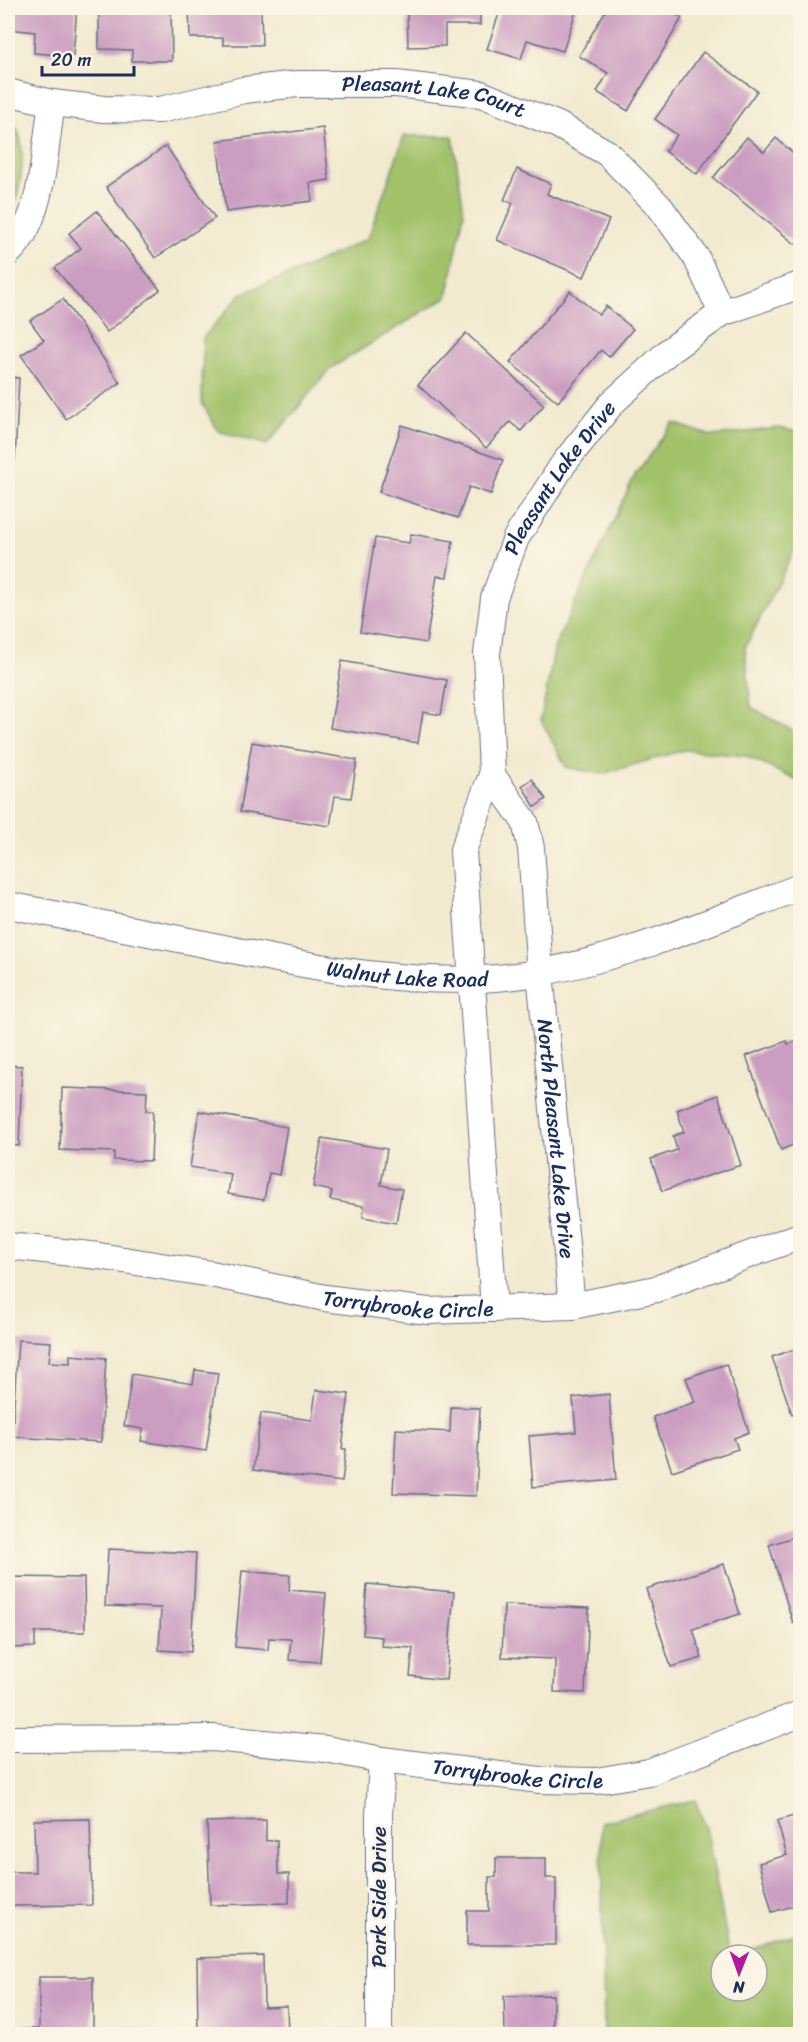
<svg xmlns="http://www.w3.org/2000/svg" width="808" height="2042" font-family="Sriracha,sans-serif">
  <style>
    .green { fill: #a2c26a; stroke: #5e7864; stroke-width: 1.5 }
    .building { fill: #cb9dc1 }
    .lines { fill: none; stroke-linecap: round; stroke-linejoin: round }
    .minor-casing { stroke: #667086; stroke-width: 28 }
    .minor { stroke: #fff; stroke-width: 26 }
    .labels { text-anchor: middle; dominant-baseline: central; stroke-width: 6; stroke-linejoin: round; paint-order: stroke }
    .street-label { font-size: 21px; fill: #1b2f5e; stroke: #fcf5e5 }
  </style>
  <rect width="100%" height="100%" fill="#fcf5e5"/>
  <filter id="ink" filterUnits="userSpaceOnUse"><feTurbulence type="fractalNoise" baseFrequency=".0167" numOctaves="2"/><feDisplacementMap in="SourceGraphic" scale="12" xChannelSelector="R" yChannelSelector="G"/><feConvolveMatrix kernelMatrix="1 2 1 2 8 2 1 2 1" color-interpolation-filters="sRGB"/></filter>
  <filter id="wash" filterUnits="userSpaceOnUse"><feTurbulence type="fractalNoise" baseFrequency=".008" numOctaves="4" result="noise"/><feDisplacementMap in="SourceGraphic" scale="24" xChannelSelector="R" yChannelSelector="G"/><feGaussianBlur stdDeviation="1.35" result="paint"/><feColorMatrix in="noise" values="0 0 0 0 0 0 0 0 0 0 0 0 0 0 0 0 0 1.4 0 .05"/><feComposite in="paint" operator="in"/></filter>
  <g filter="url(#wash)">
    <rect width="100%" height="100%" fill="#f2eacf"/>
    <g class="green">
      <path d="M8,117C34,139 19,195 8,224Z"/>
      <path d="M404,136H453L464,213L447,297L331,368L267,445L218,431L202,403L203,338L241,294L308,267L368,238Z"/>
      <path d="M673,423L712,436L779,428L800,432V539L745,648L751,707L800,735V782L746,756L684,750L602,774L566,767L541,720L555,646L635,475Z"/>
      <path d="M695,1800L706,1827L730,1955H721V1991H757V1955H740L800,1932V2034H604L601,1822Z"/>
    </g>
    <g id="blocks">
      <g class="building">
        <path d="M8,8H77L73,56L34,53L35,32L8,29Z"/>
        <path d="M99,8H171L172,61H132V50L99,49Z"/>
        <path d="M189,8H261L262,45H223V38H190Z"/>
        <path d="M407,8H480V25H445V46L408,47Z"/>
        <path d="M501,8H577L563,51L527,40L521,59L487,49Z"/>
        <path d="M607,8H663L682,18L628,111L597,92L608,73L579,56Z"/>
        <path d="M703,52L757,91L697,174L665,151L677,135L655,119Z"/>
        <path d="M323,128L329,180L310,183L312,201L226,212L217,141Z"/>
        <path d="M747,137L764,152L776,138L800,159V238L795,244L713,178Z"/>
        <path d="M166,146L215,218L155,258L106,187Z"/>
        <path d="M517,169L551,184L547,194L609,220L584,277L497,240L513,203L504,200Z"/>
        <path d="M97,211L160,290L107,332L55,268L81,248L69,233Z"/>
        <path d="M570,291L599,315L606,306L633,329L609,357L601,350L558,402L510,362Z"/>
        <path d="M63,299L120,383L66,419L21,355L44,340L30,321Z"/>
        <path d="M466,333L544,405L521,431L510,422L486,448L418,385Z"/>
        <path d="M8,377L19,378L15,461L8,460Z"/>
        <path d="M402,425L503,460L491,494L469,487L458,518L379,492Z"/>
        <path d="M411,534L453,541L447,577L437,576L426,643L360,632L375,538L409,543Z"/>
        <path d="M342,661L447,680L441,715L423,712L418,743L330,728Z"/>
        <path d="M252,742L357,760L351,798L335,796L330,826L240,812Z"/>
        <path d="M532,779L546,799L535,807L522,786Z"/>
        <path d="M800,1040V1099L797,1100L800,1108V1142L781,1150L746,1056L787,1041L788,1044Z"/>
        <path d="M8,1065L22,1066L19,1146L8,1145Z"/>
        <path d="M62,1088L147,1091L146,1111H153L151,1161L114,1160V1152L60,1150Z"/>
        <path d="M718,1095L741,1165L662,1191L651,1159L677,1150L673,1136L684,1132L677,1110Z"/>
        <path d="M199,1111L287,1127L279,1175L269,1173L264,1200L228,1194L231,1174L190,1167Z"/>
        <path d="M322,1138L387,1149L381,1185L402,1189L396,1223L363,1217L364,1206L330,1200L332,1191L313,1187Z"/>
        <path d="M18,1340L51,1342L49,1362L70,1363V1355L106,1358L101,1442L12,1437Z"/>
        <path d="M800,1347V1411L792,1414L772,1357Z"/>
        <path d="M726,1364L749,1432L734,1438L738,1449L672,1471L653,1417L695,1402L686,1378Z"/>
        <path d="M195,1370L218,1373L206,1451L141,1441L143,1429L124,1426L132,1374L193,1384Z"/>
        <path d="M316,1390L349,1394L342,1449H346L342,1482L253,1470L261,1413L312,1420Z"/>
        <path d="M609,1394L616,1480L533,1487L529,1436L576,1432L573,1398Z"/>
        <path d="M451,1407L480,1408L476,1496L393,1493L396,1429L450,1432Z"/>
        <path d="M800,1535V1621L793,1623L769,1545Z"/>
        <path d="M108,1549L196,1553L191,1652L159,1650L161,1608L105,1606Z"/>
        <path d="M724,1564L740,1614L693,1629L702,1658L671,1667L646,1589Z"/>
        <path d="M242,1571L290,1575L289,1590L326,1593L320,1662L289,1660L291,1639L269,1638L268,1650L235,1647Z"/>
        <path d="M8,1577L84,1578L85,1632H35V1647L8,1648Z"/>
        <path d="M367,1584L454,1592L446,1680L410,1676L413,1648L381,1646L382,1637L363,1635Z"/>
        <path d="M504,1605L589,1608L585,1693L554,1692L555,1659L502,1657Z"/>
        <path d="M800,1814V1904L772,1912L759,1863L787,1855L777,1821Z"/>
        <path d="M90,1819L92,1905L8,1906V1872H35L34,1820Z"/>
        <path d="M266,1820V1841L277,1840L278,1874H289V1903L210,1905L207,1822Z"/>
        <path d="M496,1858H546V1878H556V1945H467V1911H489V1877H496Z"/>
        <path d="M263,1956L264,2007L287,2006L288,2034H198L197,1958Z"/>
        <path d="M39,1977H93V2034H8V2029H39Z"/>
        <path d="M553,1995V2034H505L504,1996Z"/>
      </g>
    </g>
  </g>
  <g filter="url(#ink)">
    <use href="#blocks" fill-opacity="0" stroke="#667086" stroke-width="1.5"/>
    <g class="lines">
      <g class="minor-casing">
        <g id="minor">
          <path d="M8,92L52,103C44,149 44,221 8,253"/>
          <path id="s1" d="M52,103L104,109L160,110L244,90L298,84H396L481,94L558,125L607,153L660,207L696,257L722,313"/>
          <path id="s2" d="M492,775L525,822L531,848L540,973L572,1306"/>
          <path id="s3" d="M8,905C73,918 138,931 204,944C314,967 429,993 542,972C631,956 716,919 800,887"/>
          <path id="s4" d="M8,1246L99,1256L211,1274L325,1298L428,1311L572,1306L656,1289L800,1236"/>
          <path id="s5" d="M494,1309L463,850L492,775L487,654L494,598L516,538L564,463L612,403L669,351L722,313L800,285"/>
          <path id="s6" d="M8,1739L213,1738L326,1749L382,1760L540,1780L596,1781L649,1772L800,1714"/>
          <path d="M379,2034V1815L382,1760"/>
        </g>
      </g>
      <use href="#minor" class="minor"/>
    </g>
  </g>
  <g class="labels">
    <g class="street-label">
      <text stroke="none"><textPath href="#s1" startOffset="386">Pleasant Lake Court</textPath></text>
      <text stroke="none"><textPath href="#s5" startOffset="856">Pleasant Lake Drive</textPath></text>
      <text stroke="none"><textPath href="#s3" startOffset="406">Walnut Lake Road</textPath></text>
      <text stroke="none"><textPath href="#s2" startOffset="376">North Pleasant Lake Drive</textPath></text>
      <text stroke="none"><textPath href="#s4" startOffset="405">Torrybrooke Circle</textPath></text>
      <text stroke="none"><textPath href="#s6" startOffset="512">Torrybrooke Circle</textPath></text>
      <text transform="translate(379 1897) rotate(-90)">Park Side Drive</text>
    </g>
  </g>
  <rect width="808" height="2042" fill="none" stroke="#fcf5e5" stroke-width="30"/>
  <g transform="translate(739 1973) rotate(181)"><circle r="28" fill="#fcf5e5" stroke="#a2a6af" stroke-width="1.5"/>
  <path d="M0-4.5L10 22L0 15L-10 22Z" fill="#b5179e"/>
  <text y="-9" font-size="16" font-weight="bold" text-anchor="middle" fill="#1b2f5e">N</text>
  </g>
  <path d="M42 66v9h92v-9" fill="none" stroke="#1b2f5e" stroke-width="3"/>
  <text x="51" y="66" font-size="18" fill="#1b2f5e" stroke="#fcf5e5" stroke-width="4.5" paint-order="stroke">20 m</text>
</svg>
